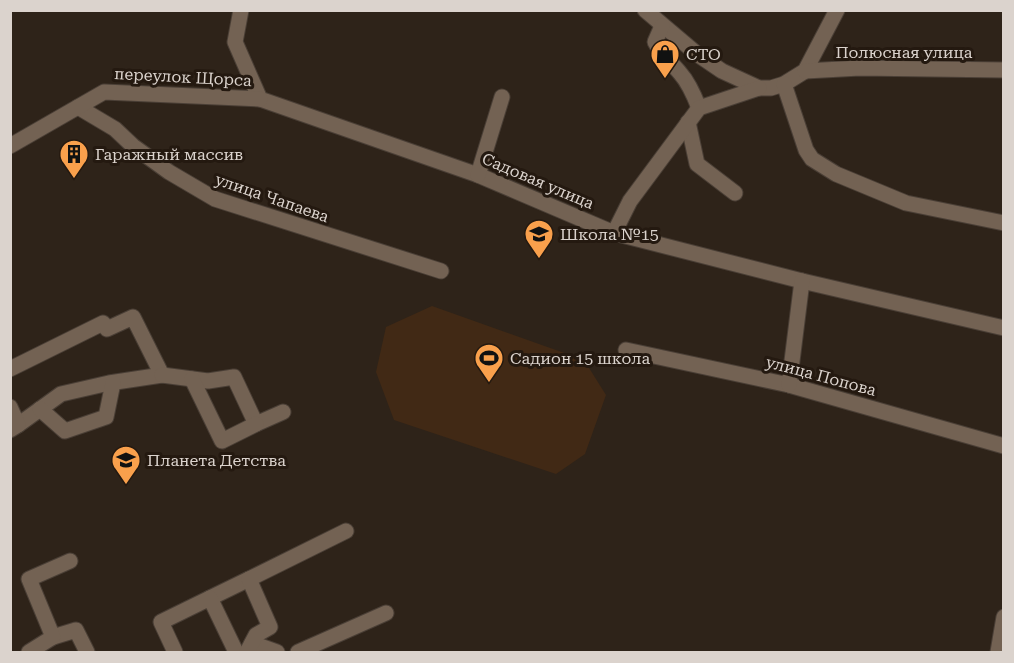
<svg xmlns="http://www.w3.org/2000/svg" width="1014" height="663" font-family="'Roboto Serif',serif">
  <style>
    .green { fill: #412915 }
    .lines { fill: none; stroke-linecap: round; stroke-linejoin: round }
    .minor-casing { stroke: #4a3f36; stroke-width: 17 }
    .minor { stroke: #736253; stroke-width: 15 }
    .labels { text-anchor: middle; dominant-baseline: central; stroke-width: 6; stroke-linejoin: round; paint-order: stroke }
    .street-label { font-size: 16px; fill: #dbd3cd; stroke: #241910 }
    .poi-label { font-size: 16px; fill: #dbd3cd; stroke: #241910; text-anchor: start }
  </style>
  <rect width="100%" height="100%" fill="#2e2319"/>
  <path class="green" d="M432,306L584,360L606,395L585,454L556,474L394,420L376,372L386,327Z"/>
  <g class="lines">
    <g class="minor-casing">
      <g id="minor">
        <path d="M241,10L235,42L260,99L478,175L614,233L802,281L1004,328"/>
        <path d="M645,10L697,54L722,71L759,88H771L784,84L805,71L837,10"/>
        <path d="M662,26L655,42C661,54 671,62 680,73C689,83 694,95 699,108"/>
        <path d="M805,71L860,68L1004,70"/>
        <path d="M784,84L806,150L812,159L836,174L906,203L1004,223"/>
        <path d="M78,107L115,129L133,146L169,172L215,199L441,271"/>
        <path d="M688,122L697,164L735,193"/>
        <path d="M10,146L104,92L260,99"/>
        <path d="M478,175L502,97"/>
        <path d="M614,233L630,201L699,108L759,88"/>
        <path d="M626,350L789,385L1004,446"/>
        <path d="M10,369L103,323L107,329L133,317L162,375L109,383L61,394L18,425"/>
        <path d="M162,375L208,381L234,377L256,424L283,412"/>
        <path d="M192,379L222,441L256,424"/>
        <path d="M789,385L802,281"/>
        <path d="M10,407L18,425L10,430"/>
        <path d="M40,409L65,431L106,417L113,383"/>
        <path d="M210,598L249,579"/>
        <path d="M53,637L76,630L87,652"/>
        <path d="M252,643L277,652"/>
        <path d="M29,652L53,637L29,579L70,561"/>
        <path d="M175,652L161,622L210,598L236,652"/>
        <path d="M247,652L256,635L270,627L249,579L346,531"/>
        <path d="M298,652L386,613"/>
        <path d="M998,652L1004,617"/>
      </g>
    </g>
    <use href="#minor" class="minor"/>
  </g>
  <defs>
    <g id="shop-pin" transform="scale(1.5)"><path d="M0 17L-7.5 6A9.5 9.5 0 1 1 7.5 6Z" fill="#f9a04c" stroke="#241910"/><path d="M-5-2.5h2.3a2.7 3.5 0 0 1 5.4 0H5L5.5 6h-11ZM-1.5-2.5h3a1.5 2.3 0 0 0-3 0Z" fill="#111"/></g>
    <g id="building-pin" transform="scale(1.5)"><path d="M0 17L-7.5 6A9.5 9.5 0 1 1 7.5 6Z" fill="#f9a04c" stroke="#241910"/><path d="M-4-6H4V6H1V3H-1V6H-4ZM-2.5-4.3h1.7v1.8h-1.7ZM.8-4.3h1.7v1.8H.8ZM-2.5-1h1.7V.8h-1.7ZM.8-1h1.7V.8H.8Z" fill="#111"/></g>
    <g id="school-pin" transform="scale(1.5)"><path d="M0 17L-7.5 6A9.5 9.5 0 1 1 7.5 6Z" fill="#f9a04c" stroke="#241910"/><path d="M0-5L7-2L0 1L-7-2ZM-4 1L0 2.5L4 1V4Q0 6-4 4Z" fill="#111"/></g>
    <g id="stadium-pin" transform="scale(1.5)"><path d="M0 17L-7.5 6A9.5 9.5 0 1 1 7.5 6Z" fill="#f9a04c" stroke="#241910"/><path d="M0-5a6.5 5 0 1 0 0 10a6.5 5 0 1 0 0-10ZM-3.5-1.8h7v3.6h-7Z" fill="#111"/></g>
  </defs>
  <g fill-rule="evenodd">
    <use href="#shop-pin" x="665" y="54"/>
    <use href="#building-pin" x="74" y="154"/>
    <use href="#school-pin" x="539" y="234"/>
    <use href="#stadium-pin" x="489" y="358"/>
    <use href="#school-pin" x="126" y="460"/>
  </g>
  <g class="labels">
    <g class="street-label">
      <text x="904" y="52">Полюсная улица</text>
      <text transform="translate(183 77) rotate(3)">переулок Щорса</text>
      <text transform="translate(538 181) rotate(23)">Садовая улица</text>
      <text transform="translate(272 198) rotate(19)">улица Чапаева</text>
      <text transform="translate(821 376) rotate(15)">улица Попова</text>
    </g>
    <g class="poi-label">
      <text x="686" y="54">СТО</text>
      <text x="95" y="154">Гаражный массив</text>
      <text x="560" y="234">Школа №15</text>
      <text x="510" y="358">Садион 15 школа</text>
      <text x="147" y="460">Планета Детства</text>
    </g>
  </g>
  <rect width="1014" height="663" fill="none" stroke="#dbd3cd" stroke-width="24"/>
</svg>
